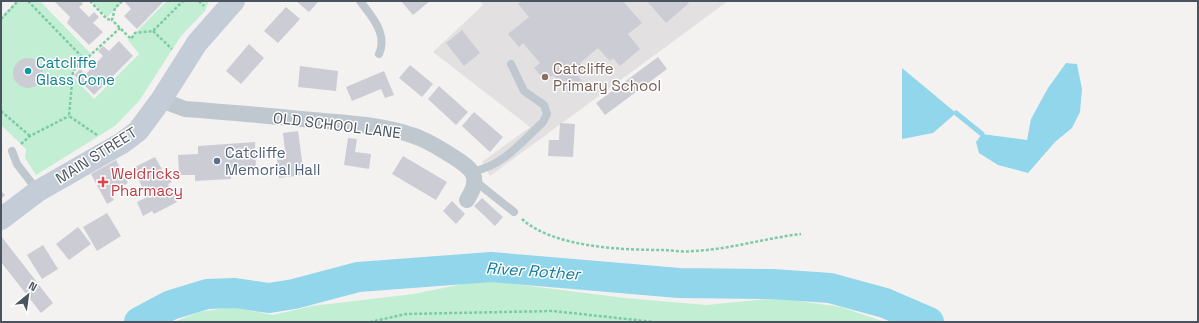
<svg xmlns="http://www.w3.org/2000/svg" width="1199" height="323" font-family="'Space Grotesk',sans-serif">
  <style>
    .education { fill: #e2e0e1 }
    .green { fill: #c2efd4 }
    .water { fill: #91d6ea }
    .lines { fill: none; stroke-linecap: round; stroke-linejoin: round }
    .stream { stroke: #91d6ea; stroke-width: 5 }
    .river { stroke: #91d6ea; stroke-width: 30 }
    .building { fill: #cccdd4 }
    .path { stroke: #7bcca5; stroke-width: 2.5; stroke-dasharray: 3 2; stroke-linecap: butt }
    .service { stroke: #c0c8cf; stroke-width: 8 }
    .minor { stroke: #c0c8cf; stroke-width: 16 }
    .secondary { stroke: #c3ccd7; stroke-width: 22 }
    .culture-dot { fill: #0f9aa8; stroke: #fff; stroke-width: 1.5 }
    .education-dot { fill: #8d6e63; stroke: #fff; stroke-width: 1.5 }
    .service-dot { fill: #5c6f8a; stroke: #fff; stroke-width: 1.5 }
    .health-dot { fill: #e0444e; stroke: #fff; stroke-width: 1.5 }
    .labels { text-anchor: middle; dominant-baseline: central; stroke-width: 3; stroke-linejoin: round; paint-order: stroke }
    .culture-label { font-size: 15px; fill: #0d838f; stroke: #fff; text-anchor: start }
    .education-label { font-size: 15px; fill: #785e54; stroke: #fff; text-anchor: start }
    .street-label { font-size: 15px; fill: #4a545e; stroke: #fff }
    .service-label { font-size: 15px; fill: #4e5e75; stroke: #fff; text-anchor: start }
    .health-label { font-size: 15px; fill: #be3a42; stroke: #fff; text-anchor: start }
    .water-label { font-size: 16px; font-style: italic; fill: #117c9b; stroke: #fff }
  </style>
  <rect width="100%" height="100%" fill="#f4f1f1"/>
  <path class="education" d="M480,1H728L490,176L482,162L530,127L433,52L483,5Z"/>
  <g class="green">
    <path d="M17,1H40L92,55L71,74L94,99L139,54L128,40L167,1H209L205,11L181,36L139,101L115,126L36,175L25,158L26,149L1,125V17Z"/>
    <path d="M91,1H124L107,17Z"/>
    <path d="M483,280L625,298L706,305L778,298L841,307L885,322H174L199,312L232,307L273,315L312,306L413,294Z"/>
  </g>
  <g class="water">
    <path d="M1066,63L1077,64L1082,89L1080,112L1072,128L1055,142L1028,173L998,165L979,153L976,142L982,134L1027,140L1031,119L1048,88Z"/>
    <path d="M902,68L956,113L933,133L902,139Z"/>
  </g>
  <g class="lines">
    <path class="stream" d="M956,113L982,134"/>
    <path class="river" d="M139,322L171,305L207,294L235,293L269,298L294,294L358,277L491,267L679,283L772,284L830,288L885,303L929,322"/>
  </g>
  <g class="building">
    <path d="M54,1H81L83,4L79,7L89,17L94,12L99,17L93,23L103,32L89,45L67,23L70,17Z"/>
    <path d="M124,1H164L137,29L124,16L131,9Z"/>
    <path d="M296,1H319L309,12Z"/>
    <path d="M401,1H430L413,15Z"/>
    <path d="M522,1H623L642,23L628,34L640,49L620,66L613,58L610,61L598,48L580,63L584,69L577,75L583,82L569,94L553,75L545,81L534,68L540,63L523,43L519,47L508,34L529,17L518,4Z"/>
    <path d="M647,1H687L689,3L666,23Z"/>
    <path d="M286,7L300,19L278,43L264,31Z"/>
    <path d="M462,30L480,53L464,66L446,43Z"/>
    <path d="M119,41L133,56L94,95L74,75L80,69L86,74L103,56L98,51L103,46L109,51Z"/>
    <path d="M249,44L264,58L241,84L226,71Z"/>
    <path d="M658,57L667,69L605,115L596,103Z"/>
    <circle cx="28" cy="73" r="15"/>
    <path d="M410,65L433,84L422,97L399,78Z"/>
    <path d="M300,66L338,71L336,91L298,87Z"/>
    <path d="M384,71L394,95L385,98L381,89L352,101L346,87Z"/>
    <path d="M439,86L468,112L456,125L428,99Z"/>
    <path d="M474,112L503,137L490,152L462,126Z"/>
    <path d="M560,123L575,124L573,157L548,156L549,140H559Z"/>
    <path d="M298,131L304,175L279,178L277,160L286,159L283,133Z"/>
    <path d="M348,138L357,139L355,152L371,154L369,169L344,165Z"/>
    <path d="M255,142L256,167L231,169V179L195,181V175H179L178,155L198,154V146Z"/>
    <path d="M403,156L447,182L436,200L392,174Z"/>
    <path d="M155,157L163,171L167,169L172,178L170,179L172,182L168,184L177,202L154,214L152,211L143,216L137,202L147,197L133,168Z"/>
    <path d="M116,160L128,183L110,193L114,200L107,204L91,174Z"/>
    <path d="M1,191L5,195L1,199Z"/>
    <path d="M482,198L503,217L495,226L474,206Z"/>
    <path d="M452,201L465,214L456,224L443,211Z"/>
    <path d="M107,213L121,236L97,251L83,227Z"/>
    <path d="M78,227L91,244L69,260L56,244Z"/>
    <path d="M1,236L53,303L41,313L1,262Z"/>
    <path d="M43,245L58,269L42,279L27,255Z"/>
  </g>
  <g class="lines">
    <g class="path">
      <path d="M28,1L85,60"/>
      <path d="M90,1L107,19L112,20"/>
      <path d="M122,1L115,8L112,20L131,39L135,33L153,31L183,1"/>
      <path d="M199,1L204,6"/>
      <path d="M1,19L18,1"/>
      <path d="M153,31L172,49"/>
      <path d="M1,111L30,136"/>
      <path d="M97,135L69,116L73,71L120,28"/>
      <path d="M21,144L30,136L69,116"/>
      <path d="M522,219C554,248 624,250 665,250C675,251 685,252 695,251C731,249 766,238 801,234"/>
      <path d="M370,322L406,314L553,311L654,322"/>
    </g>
    <g class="service">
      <path d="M360,1C372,16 388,35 379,54"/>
      <path d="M12,151L17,164L37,190"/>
      <path d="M473,171C500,168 523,141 543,122L547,114L544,105L524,91L511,64"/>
      <path d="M475,181L514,212"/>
    </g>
    <path class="minor" d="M161,100L185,109C228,112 270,116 312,120C345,123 380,124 411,135C426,139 439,148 452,156C473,169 482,177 467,200"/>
    <path class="secondary" d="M1,219L38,191L122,143L138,131L161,100L197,43L234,1"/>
  </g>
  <circle class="culture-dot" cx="28" cy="71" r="4"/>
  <circle class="education-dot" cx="545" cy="77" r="4"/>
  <circle class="service-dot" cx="217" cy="161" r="4"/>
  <path class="health-dot" d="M101 176h4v4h4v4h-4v4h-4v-4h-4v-4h4z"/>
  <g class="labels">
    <g class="culture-label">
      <text x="36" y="62">Catcliffe<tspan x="36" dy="17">Glass Cone</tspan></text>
    </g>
    <g class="education-label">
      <text x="553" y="68">Catcliffe<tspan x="553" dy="17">Primary School</tspan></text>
    </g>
    <g class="street-label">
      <text transform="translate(337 125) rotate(7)">OLD SCHOOL LANE</text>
      <text transform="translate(96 155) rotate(-32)">MAIN STREET</text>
    </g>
    <g class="service-label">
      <text x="225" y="152">Catcliffe<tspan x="225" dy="17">Memorial Hall</tspan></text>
    </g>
    <g class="health-label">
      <text x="111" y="173">Weldricks<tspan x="111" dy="17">Pharmacy</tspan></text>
    </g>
    <g class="water-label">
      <text transform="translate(533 271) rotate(4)">River Rother</text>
    </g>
  </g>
  <rect width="1199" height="323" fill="none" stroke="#4a545e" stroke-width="4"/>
  <g transform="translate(28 295) rotate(29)" stroke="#ffffff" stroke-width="3" paint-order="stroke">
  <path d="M0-3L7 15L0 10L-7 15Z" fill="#4a545e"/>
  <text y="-6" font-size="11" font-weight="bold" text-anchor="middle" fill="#4a545e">N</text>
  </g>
</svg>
